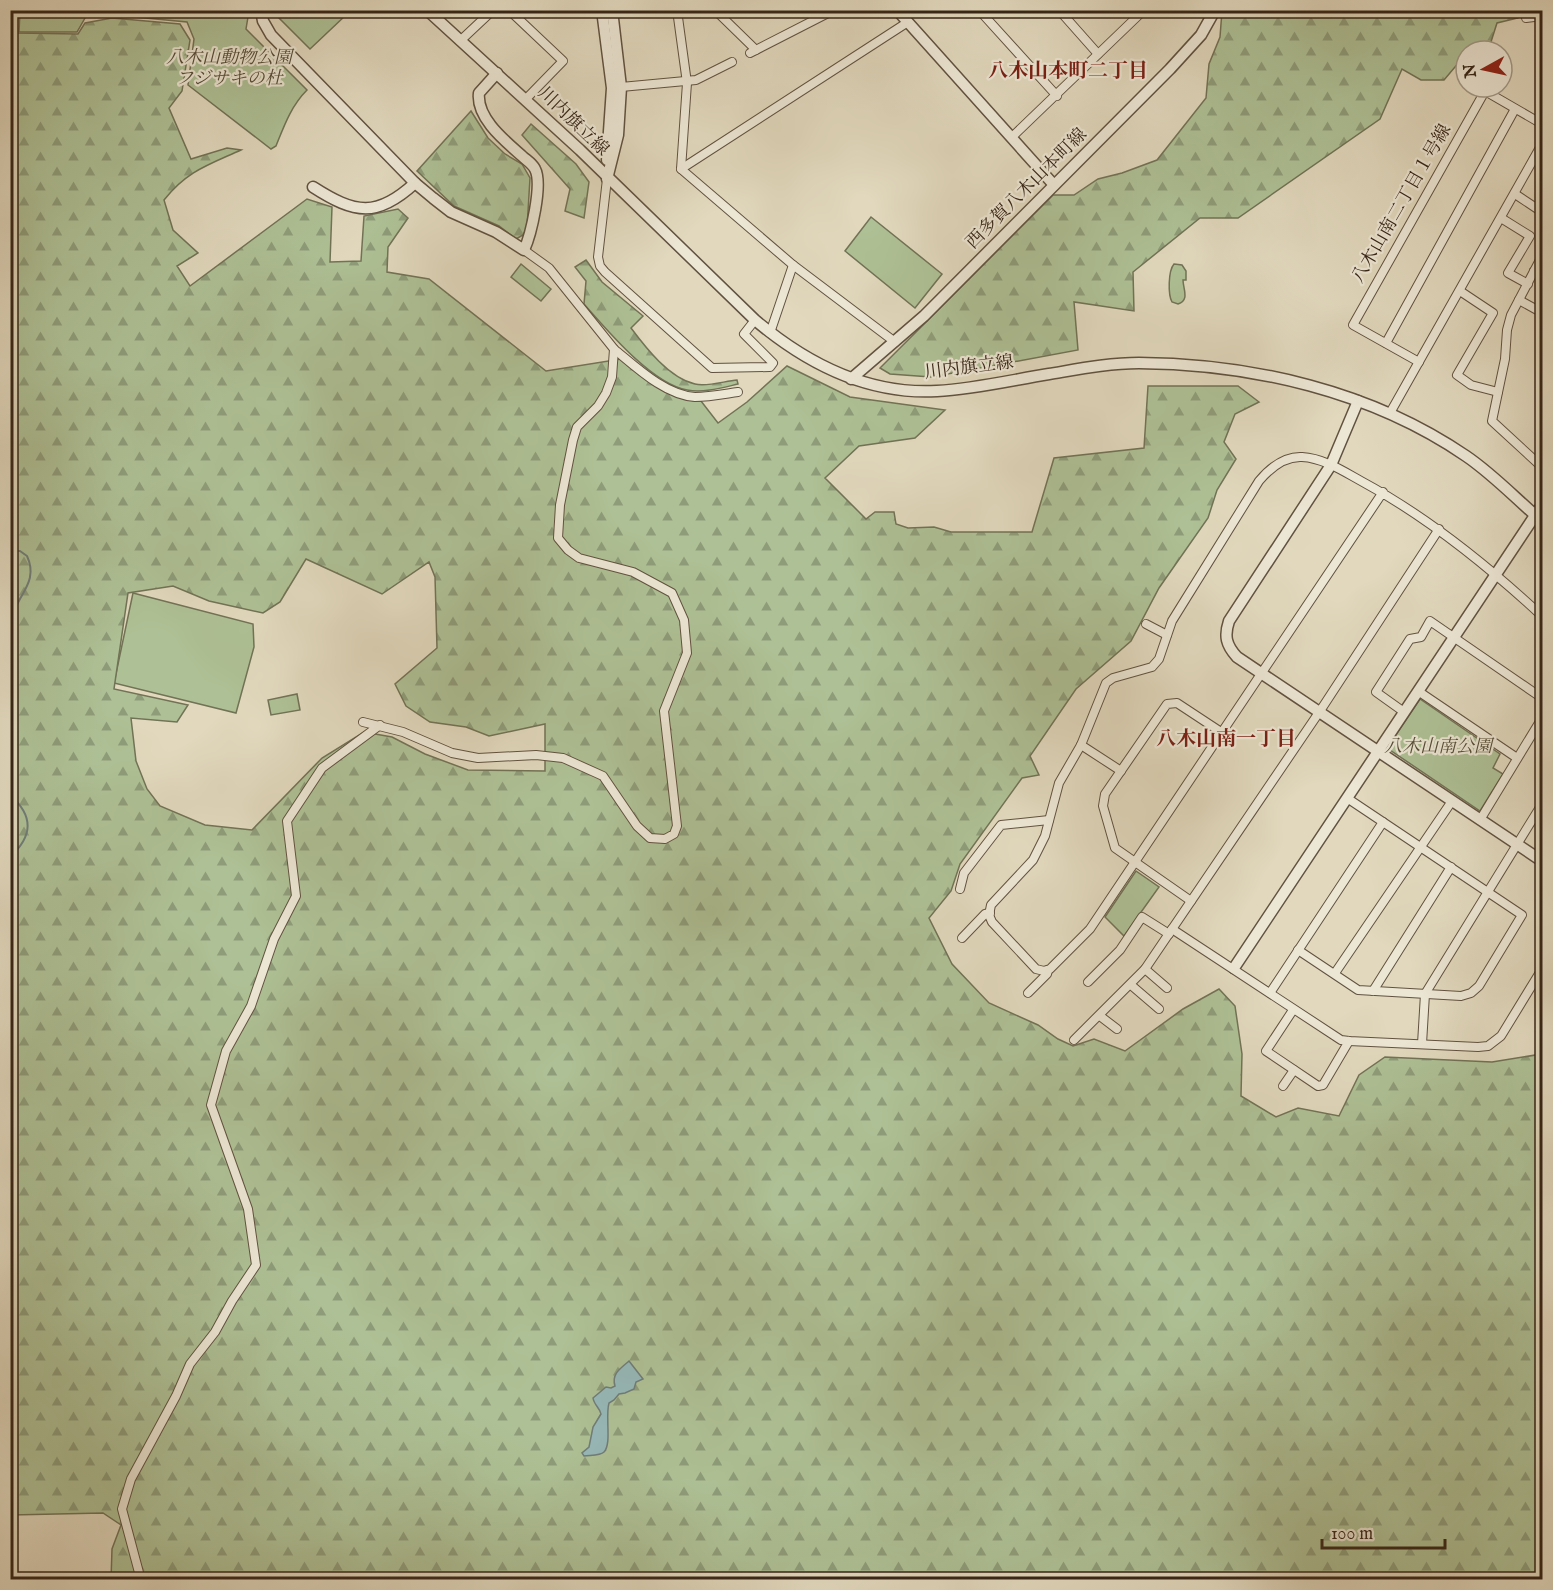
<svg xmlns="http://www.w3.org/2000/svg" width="1553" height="1590" font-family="'IM FELL English','Noto Serif JP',serif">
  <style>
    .green { fill: #aec095; stroke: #727256; stroke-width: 1.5 }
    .forest { fill: url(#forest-firs); stroke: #727256; stroke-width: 1.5; fill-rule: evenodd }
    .water { fill: #96b8b8; stroke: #707d78; stroke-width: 1.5 }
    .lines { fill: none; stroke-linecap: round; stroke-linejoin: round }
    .stream { stroke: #707d78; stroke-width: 2 }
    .minor-casing { stroke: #615240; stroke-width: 10 }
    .tertiary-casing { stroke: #615240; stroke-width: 13 }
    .minor { stroke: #ece6d4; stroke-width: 8 }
    .tertiary { stroke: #ece6d4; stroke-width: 10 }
    .labels { text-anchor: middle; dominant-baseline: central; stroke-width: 4.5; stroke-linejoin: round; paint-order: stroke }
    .park-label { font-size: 18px; font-style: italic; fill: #544c36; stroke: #ece6d4 }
    .street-label { font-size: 18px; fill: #362517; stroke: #ece6d4 }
    .neighbourhood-label { font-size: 20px; font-weight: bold; fill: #7a1f14; stroke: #ece6d4 }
  </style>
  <defs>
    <pattern id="forest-firs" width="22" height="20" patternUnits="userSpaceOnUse" patternTransform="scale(1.5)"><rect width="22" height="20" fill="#aec095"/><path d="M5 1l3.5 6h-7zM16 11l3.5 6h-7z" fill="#8e9c79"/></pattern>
  </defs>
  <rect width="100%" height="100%" fill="#e1d8bd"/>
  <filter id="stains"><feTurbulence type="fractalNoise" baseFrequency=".00333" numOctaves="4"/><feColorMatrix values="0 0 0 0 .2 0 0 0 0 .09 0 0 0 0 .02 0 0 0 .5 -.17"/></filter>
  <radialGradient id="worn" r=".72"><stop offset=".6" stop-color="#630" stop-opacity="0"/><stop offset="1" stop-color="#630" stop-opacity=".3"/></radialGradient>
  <g class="green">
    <path d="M20,11V10L89,11L77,32H19Z"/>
    <path d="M110,11H249L246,29L307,90C291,106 284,126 276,146L271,149L188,85L194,39L187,22L124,16Z"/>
    <path d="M285,11H344L347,14L310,49L278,17Z"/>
    <path d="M871,217L942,274L915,308L845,251Z"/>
    <path d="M521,264L551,289L541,301L511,277Z"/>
    <path d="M1174,264L1182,265L1186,271V280H1183C1183,289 1190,300 1178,304L1172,302C1168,295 1168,271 1174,264Z"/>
    <path d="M133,593L253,624L254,647L236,713L114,683Z"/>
    <path d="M297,694L300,710L271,715L268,700Z"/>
    <path d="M1420,699L1500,754L1493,768L1503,774L1480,811L1390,750L1389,745Z"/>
    <path d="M1136,871L1159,887L1124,936L1105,917Z"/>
  </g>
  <g class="forest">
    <path d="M10,11H18L17,33L78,34L85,23L112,18L180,24L190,40L182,91L169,108L191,159L227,148L241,150C208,165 187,171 164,200L173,230L198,253L177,266L190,286L307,199L332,207L330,262L361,261L364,216L398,209L408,218L388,247L387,272L429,279L546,371L621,359C646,377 669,401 701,401L718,423L747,402L787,366L850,397L945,410L915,438L859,446L825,478L866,519L875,512H894L896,524L908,528L934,527L951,532H1032L1054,458L1144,448L1148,386H1238L1259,402L1235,414L1224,442L1236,459L1217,490L1208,518L1159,588L1131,641L1076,689L1030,756L1039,775L1022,778L960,864L951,891L929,918L952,964L989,1003L1038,1025L1058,1039L1073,1046L1094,1039L1125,1051L1183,1009L1219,989L1235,1006L1242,1054L1241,1096L1276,1117L1298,1108L1339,1116L1359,1075L1385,1057L1492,1062L1542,1054V1579L111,1580L112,1549L121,1525L103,1513L11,1515ZM306,559L382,594L429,562L435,577L437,648L395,684L406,706L430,722L466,727L489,736L545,724V771L468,770L425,754L392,737L364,732L322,758L252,830L205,825L160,806L147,789L136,761L131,718L177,722L188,705L114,689L128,593L173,586L209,601L263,613L280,602Z"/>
    <path d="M1222,11H1519L1518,18L1497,23L1490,45L1479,51H1466V58L1460,61L1444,80H1421L1402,69L1380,119L1238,218H1200L1133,272L1134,311L1074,302L1078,350L931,377L890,374L880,368L1053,195H1074L1098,179L1122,173L1157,160L1206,98L1209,64L1220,37Z"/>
    <path d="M471,111L488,138L505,154L522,164L530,178L527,228L523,235L516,239L499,226L454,206L417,171Z"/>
    <path d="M531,124L576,164L589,182L584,218L565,211L570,189L522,135Z"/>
    <path d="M586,260L602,282L643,316L631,328C646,348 669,378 695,384C707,387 725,381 737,380L738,384C721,388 704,393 687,390C652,384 607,330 584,304L586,281L575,267Z"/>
  </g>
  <path class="water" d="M629,1361L643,1379L636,1382L634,1389L625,1393L619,1394L614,1400L609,1403C605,1416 612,1444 604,1452C600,1456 590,1455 584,1456L582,1453L589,1447L593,1427L601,1414C600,1408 594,1405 593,1398L606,1387L611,1388L615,1386C611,1374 621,1368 629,1361Z"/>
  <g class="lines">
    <g class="stream">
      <path d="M10,317L14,349L12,387L14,409L10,428"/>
      <path d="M10,551H20L27,556C40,584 14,596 13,620C11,633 20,644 10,657"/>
      <path d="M10,795C34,816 33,836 10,857"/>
    </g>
    <g class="minor-casing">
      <g id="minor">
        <path d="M509,10L563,61L525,100"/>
        <path d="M677,10L687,83L681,169L793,265L895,342"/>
        <path d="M715,10L756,50"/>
        <path d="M979,10L1057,96"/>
        <path d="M1059,10L1098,54"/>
        <path d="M1526,18L1542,16"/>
        <path d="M460,41L493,10"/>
        <path d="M750,53L834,10"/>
        <path d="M621,87L696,80L732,62"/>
        <path d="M1012,137L1144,10"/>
        <path d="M1534,159L1542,164"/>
        <path d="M681,169L908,22"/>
        <path d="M607,179L598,257L600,266L605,272L712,368L770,367L773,363L744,334L755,320"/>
        <path d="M1515,194L1539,210"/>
        <path d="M1501,218L1530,236L1508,273L1528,284"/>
        <path d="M1542,256L1511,315L1507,330L1505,359L1492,421L1542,467"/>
        <path d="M1534,271L1542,276"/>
        <path d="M1460,291L1493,313L1457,375L1471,385L1498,392"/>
        <path d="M1519,300L1539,311"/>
        <path d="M770,333L793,265"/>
        <path d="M1386,343L1515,109"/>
        <path d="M614,349C636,367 665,395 695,397C709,397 724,394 738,392"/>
        <path d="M1419,362L1353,325L1485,91L1542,124"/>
        <path d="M1542,399V400"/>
        <path d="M1390,413L1542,144"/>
        <path d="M1383,492L1090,929L1050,969L1044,971L1036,969L992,922L989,915L991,905L1033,860L1045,836L1059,783L1081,745L1106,683L1113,678L1152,667L1159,659L1172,621L1259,481C1270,468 1284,456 1302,457C1323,458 1343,471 1361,481C1428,517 1487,565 1542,616"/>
        <path d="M1146,624L1167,635"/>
        <path d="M1418,691L1517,758"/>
        <path d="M1404,712L1376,692L1410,639L1421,637L1430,621L1542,698"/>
        <path d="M363,722L403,732L452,753L478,758L536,755L563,758L603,776L637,826L650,838L665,839L674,834L677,826L664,711L687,653L684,620L672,593L633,572L579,558L568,550L558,538L560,505L573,440L577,427L598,406L606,393L612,377L614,349L549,268L524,250"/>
        <path d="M1081,745L1121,771"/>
        <path d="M1480,820L1542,718"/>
        <path d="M960,889L964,873L1001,825L1049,820"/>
        <path d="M1191,901L1115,848L1103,806L1105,794L1167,704L1177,703L1221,732"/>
        <path d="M1172,929L1341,1040L1349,1041L1478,1047L1488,1046L1501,1036L1542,969"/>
        <path d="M962,938L985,914L990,913"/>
        <path d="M1298,950L1358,990L1461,996L1471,993L1479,986L1522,915L1347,798"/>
        <path d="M1145,969L1167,988"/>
        <path d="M1335,973L1452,801"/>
        <path d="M1088,982L1120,950L1142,917L1169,934"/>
        <path d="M1131,985L1159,1009"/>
        <path d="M1373,991L1451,867"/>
        <path d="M1028,993L1047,974L1048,970"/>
        <path d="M1270,993L1383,822"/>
        <path d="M1293,1010L1266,1051L1318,1086L1323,1085L1349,1041"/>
        <path d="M1100,1016L1117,1029"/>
        <path d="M1074,1040L1145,969L1322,708L1439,529"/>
        <path d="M1422,1044L1425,994L1542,804"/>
        <path d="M1283,1086L1294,1070"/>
        <path d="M141,1580L122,1509L131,1479L176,1396L190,1364L215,1332L232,1301L256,1265L248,1209L211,1105L226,1051L251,1006L274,939L296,896L287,821L322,768L380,725"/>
      </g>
    </g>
    <g class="tertiary-casing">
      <g id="tertiary">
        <path d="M261,10L263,21L271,35L415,183L433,198L451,212L496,232L524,250C531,235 543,184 535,169C532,163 526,160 522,156C505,141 476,118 479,93L497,73"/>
        <path d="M427,10L580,150L755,320C807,364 867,395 937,391C974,389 1012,380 1049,374C1079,369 1109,363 1139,363C1253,364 1371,391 1466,456C1494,475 1517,500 1542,521"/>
        <path d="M602,10L612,88L607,160"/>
        <path d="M897,10L1054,185"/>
        <path d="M607,179L618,135L621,87L612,10"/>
        <path d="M313,187C355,214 377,218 415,183"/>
        <path d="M851,379L924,316L1170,69L1201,35L1215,10"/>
        <path d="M1358,401L1331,465L1229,621C1224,636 1226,645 1237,657L1542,861"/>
        <path d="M1234,968L1542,505"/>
      </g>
    </g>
    <use href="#minor" class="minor"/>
    <use href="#tertiary" class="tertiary"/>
  </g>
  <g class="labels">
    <g class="park-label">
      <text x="229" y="58">八木山動物公園<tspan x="229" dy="21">フジサキの杜</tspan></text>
      <text x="1438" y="747">八木山南公園</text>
    </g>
    <g class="street-label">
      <text transform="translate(573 122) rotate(44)">川内旗立線</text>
      <text transform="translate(1027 189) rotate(-45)">西多賀八木山本町線</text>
      <text transform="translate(1402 204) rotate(-60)">八木山南二丁目１号線</text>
      <text transform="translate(969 368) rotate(-7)">川内旗立線</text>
    </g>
    <g class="neighbourhood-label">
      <text x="1068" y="71">八木山本町二丁目</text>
      <text x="1226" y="739">八木山南一丁目</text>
    </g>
  </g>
  <rect width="1553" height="1590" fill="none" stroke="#e1d8bd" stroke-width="36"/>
  <rect x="12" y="12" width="1529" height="1566" fill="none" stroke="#362517" stroke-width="3"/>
  <rect x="18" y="18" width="1517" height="1554" fill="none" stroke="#362517" stroke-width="1.5"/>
  <g transform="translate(1484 69) rotate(262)"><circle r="28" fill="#ece6d4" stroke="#a39988" stroke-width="1.5"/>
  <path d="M0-4.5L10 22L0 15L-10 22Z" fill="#8f2418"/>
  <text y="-9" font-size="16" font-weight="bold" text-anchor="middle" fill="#362517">N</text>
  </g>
  <path d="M1322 1539v9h123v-9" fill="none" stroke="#362517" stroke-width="3"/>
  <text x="1331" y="1539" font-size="18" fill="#362517" stroke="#ece6d4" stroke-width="4.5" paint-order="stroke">100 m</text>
  <rect width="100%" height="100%" filter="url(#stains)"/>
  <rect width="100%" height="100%" fill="url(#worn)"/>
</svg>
